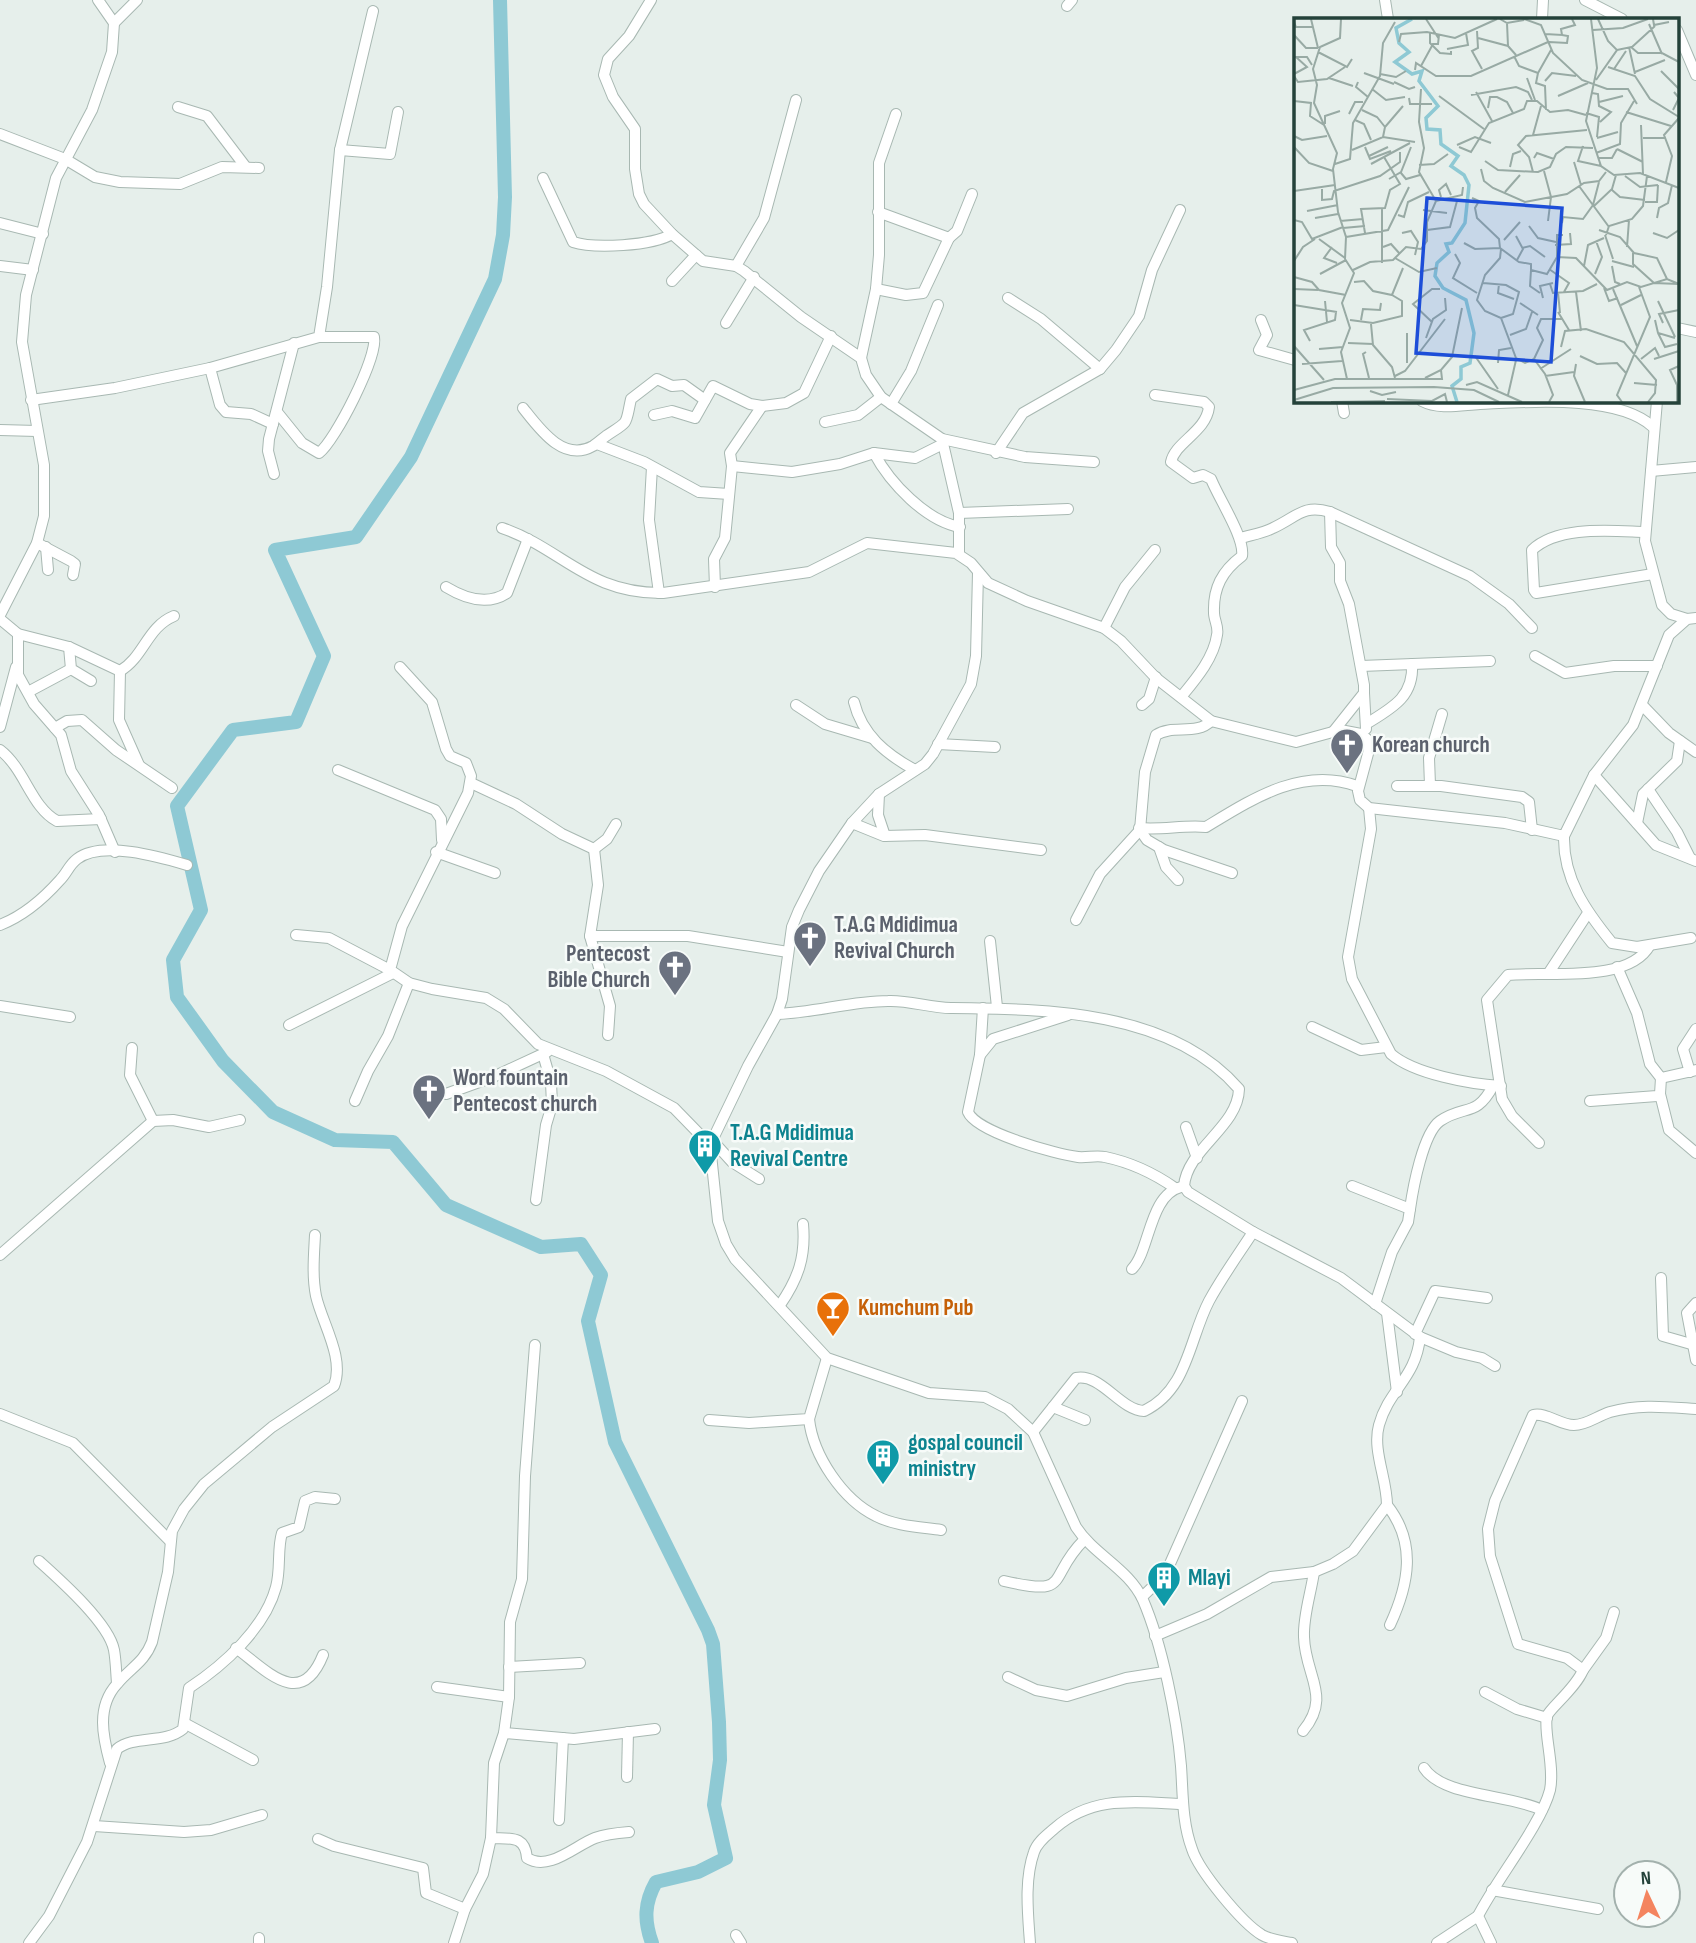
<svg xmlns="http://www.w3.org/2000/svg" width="1696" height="1943" font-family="'Sofia Sans Condensed',sans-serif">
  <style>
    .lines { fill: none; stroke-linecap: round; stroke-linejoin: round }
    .river { stroke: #8ec9d4; stroke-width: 14 }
    .minor-casing { stroke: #a8b8b2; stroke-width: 12 }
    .minor { stroke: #fff; stroke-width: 10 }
    .labels { text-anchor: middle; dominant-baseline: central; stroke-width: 5; stroke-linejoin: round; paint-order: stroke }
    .worship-label { font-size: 23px; font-weight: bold; fill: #5b616d; stroke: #f7fbf9; text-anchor: start }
    .culture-label { font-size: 23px; font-weight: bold; fill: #0d838f; stroke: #f7fbf9; text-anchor: start }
    .food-label { font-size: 23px; font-weight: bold; fill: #c56008; stroke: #f7fbf9; text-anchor: start }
    .inset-river { fill: none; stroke: #8ec9d4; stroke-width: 3.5 }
    .inset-road { fill: none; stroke: #98aaa4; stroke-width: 2 }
    .view { fill: #1d4ed8; fill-opacity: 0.15; stroke: #1d4ed8; stroke-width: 3.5 }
    .inset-edge { fill: none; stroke: #24423a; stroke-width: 3.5 }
  </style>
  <rect width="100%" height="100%" fill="#e6efeb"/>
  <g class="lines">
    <path class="river" d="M500,0L505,197L503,235L495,279L411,457L356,537L275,550L324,656L296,722L233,730L177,806L201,910L173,960L177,997L223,1061L273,1112L335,1140L393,1142L446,1205L541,1247L581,1244L601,1275L588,1321L615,1442L708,1630L713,1644L719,1722L720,1760L714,1805L726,1858L698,1872L656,1882C644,1903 644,1921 652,1943"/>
    <g class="minor-casing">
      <g id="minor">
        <path d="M651,0L629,36L608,59L604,75L613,97L635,129V169L639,194L644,204L672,234L703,261L736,266L744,271L801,317L861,358L866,375L881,397L942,439L959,513V554"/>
        <path d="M1385,0L1388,19"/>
        <path d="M1585,0L1622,19"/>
        <path d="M1067,6L1072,0"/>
        <path d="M1542,19L1543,0"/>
        <path d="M114,23L137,0"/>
        <path d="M1677,30L1696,75"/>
        <path d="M178,107L207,116L245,166"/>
        <path d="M0,134L65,159L95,177L120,182L180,184L222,167L259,168"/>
        <path d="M340,150L390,154L398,112"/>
        <path d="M543,178L573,242C594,249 652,246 672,234"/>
        <path d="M878,212L949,238L957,231L972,194"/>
        <path d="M0,223L43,234"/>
        <path d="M0,266L33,270"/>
        <path d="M736,266L764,218L796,100"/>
        <path d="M672,281L696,255"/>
        <path d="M876,289L906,295L923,293L949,238"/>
        <path d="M1008,298L1041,319L1100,369"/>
        <path d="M1261,320L1267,335L1259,350L1295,360"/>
        <path d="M726,323L754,277"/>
        <path d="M1677,328L1696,332"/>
        <path d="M861,358L876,289L879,255V163L896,114"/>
        <path d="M210,368L220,405L226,412L251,414L273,424"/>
        <path d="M1155,395L1204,402L1209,407C1206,432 1175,442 1171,462L1193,478L1203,475L1211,479C1219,499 1245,538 1242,556C1222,571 1213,588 1214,613C1214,620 1219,627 1217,635C1214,658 1195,680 1181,697"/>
        <path d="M31,400L115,388L210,368L319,337L327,287L340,150L373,11"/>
        <path d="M1342,401L1344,413"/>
        <path d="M1422,401C1439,410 1461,405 1480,404C1526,402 1618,394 1653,427"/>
        <path d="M1657,401L1645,541L1662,605L1671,614L1687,619"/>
        <path d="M891,404L911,371L938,305"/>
        <path d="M523,408C539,428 563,463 593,446C598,443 602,439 606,436C630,420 625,426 631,399L657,379L672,386L684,385L705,400"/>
        <path d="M277,412L302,443L319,453C335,441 378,357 374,337H319"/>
        <path d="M654,415L672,411L695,418L713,386L750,404L762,406L786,403L804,393L831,336"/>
        <path d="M825,422L858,415L881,397"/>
        <path d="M0,430L37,431"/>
        <path d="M942,439L1025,457L1094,462"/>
        <path d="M597,444L644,462L699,492L729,494"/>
        <path d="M874,453C890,483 926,521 960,527"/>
        <path d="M996,453L1023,413L1100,369L1116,350L1139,316L1152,270L1180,210"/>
        <path d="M732,466L792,472L840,464L874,453L915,458L943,444"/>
        <path d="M652,467L649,520L659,593"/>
        <path d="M1651,471L1696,467"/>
        <path d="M274,474L268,451L269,439L294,343"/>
        <path d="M1330,512L1331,547L1340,563V581L1349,604L1364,685V693L1333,732"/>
        <path d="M959,513L1068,509"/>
        <path d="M502,528C563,549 588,594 663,593L809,572L867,543L956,553L971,563L988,583L1027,601L1104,628L1121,641L1156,678L1211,721L1296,742L1340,730L1361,734L1367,739L1369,750L1358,791L1360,800L1369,808L1505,823L1564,836L1594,775L1633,725L1669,635L1687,619L1696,618"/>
        <path d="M1645,532C1612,531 1558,525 1532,550L1534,590L1536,593L1653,574"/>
        <path d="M1241,538C1251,535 1264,533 1273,528C1297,517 1303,504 1330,512L1470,576L1509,604L1532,628"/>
        <path d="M37,543L71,561L75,564L73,575"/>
        <path d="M46,547L48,570"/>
        <path d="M978,573L976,656L971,684L933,754L925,764L879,794L852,823L819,871L799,910L792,927L782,999L777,1014L748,1066L710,1145L718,1221L726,1244L735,1259L827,1358L929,1393L985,1397L1008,1409L1033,1432L1076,1527C1094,1555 1129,1569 1143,1600C1162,1644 1177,1718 1181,1766C1183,1794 1182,1822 1192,1849C1199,1871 1242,1923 1262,1935C1271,1940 1282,1941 1292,1943"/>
        <path d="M446,587C464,598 487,606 507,593L528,539"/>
        <path d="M715,587L714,559L725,538L732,466L730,453L762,406"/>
        <path d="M0,615L37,543L44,516V465L22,342L26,295L56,178L92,110L112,52L114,23L98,0"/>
        <path d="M0,619L18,634L69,647L120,671L119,720L139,765"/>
        <path d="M1104,628L1125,587L1155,550"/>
        <path d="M18,634V675L34,704L61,735L71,771L99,815L115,852"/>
        <path d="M69,647L71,669L91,681"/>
        <path d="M1535,656L1565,673L1614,666H1657"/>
        <path d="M1361,666L1490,661"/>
        <path d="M400,667L432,702L446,749L450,756L466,763L471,776L468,793L402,926L390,970L409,983L432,989L486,998L504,1009L538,1044L606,1071L674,1108L710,1145"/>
        <path d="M120,671C144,657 147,627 174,616"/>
        <path d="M28,692L71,669"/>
        <path d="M1364,693L1366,729"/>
        <path d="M854,702C862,735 886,754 915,770"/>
        <path d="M796,705L825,724L872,738"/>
        <path d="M1142,705L1149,699L1156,677"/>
        <path d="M1643,706L1669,733L1696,752"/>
        <path d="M1211,721C1196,736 1173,724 1156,735L1145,772L1140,830L1147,840L1164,850L1232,873"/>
        <path d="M1366,724C1392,708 1414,697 1412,664"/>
        <path d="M0,727L16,667"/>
        <path d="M55,728L67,721L82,720L116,750L172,788"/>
        <path d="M938,744L995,747"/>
        <path d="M0,750C25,769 31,807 57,821L101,819"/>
        <path d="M338,770L435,810L441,819L442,840"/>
        <path d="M1594,775L1656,845L1696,861"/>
        <path d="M471,783L516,804L562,834L594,849L607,839L616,824"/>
        <path d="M1430,785L1429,758L1442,714"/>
        <path d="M1397,786H1441L1522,797L1529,802L1532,830"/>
        <path d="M1648,789L1677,832L1690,858"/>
        <path d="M879,794L878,815L885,836"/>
        <path d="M1369,808L1371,829L1348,957L1352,979L1391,1054C1414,1074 1470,1084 1501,1086"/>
        <path d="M852,823L884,836L925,835L1041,850"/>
        <path d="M1637,823L1643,794L1677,761L1680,741"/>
        <path d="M1139,828C1163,830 1183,825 1206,827C1252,799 1302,766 1357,786"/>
        <path d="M1564,836C1563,879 1586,911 1612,943L1637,947L1691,938"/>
        <path d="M1159,847L1166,867L1178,880"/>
        <path d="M594,849L598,885L590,936L610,1006L608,1035"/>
        <path d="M436,852L495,873"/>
        <path d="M1076,920L1100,874L1140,830"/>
        <path d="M0,925C23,916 44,898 60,880C67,873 69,865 77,859C102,840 160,857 187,865"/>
        <path d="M296,935L329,938L390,970"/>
        <path d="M590,936H688L788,952"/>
        <path d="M990,941L997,1007"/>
        <path d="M1617,967L1637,1013L1650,1064L1661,1078L1696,1070"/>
        <path d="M1548,974L1588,913"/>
        <path d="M0,1006L70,1017"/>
        <path d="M983,1008L980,1055L968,1112C976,1132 1055,1154 1078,1157C1087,1158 1096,1155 1105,1157C1129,1162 1155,1174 1175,1188"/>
        <path d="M777,1014C814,1013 851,1001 888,1001C909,1000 930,1008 951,1008C1046,1009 1171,1010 1239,1089C1238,1127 1187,1149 1184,1186L1188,1192L1253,1232C1238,1255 1222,1277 1209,1301C1189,1339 1188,1390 1144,1411C1120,1410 1101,1373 1076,1378L1033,1432"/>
        <path d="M289,1025L393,973"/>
        <path d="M1312,1027L1361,1050L1386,1047"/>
        <path d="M132,1048L130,1075L153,1121"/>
        <path d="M980,1055L993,1039L1068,1015"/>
        <path d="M1690,1072L1683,1049L1696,1029"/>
        <path d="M446,1094L493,1077L547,1052"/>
        <path d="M1660,1094L1669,1130L1696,1153"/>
        <path d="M355,1101L368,1071L388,1036L409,983"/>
        <path d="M1590,1101L1657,1096L1660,1094L1661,1078"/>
        <path d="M1186,1127L1197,1158"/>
        <path d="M712,1140L732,1162L759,1179"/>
        <path d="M1539,1143L1512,1116L1502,1099L1487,1000L1508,975C1547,971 1629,984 1650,945"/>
        <path d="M1352,1186L1410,1209L1408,1222L1392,1252L1375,1304"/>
        <path d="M536,1200L546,1125L552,1105L551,1082L543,1054"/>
        <path d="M1410,1209C1413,1188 1423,1133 1440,1121C1465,1104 1476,1118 1493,1086"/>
        <path d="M1253,1232L1341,1278L1420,1337L1456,1352L1482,1358L1495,1366"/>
        <path d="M0,1255L153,1121L173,1120L209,1127L240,1120"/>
        <path d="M1132,1269C1150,1251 1149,1195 1181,1187"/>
        <path d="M1661,1278L1663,1336L1691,1344"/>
        <path d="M1696,1303L1687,1313L1696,1360"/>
        <path d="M780,1305C798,1279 806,1257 803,1224"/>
        <path d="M1387,1313L1397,1392"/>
        <path d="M1415,1334L1435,1291L1487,1298"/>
        <path d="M1053,1407L1085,1420"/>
        <path d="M0,1414L73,1443L170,1541"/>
        <path d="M809,1419C813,1456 843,1500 876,1516C895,1526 920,1527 941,1530"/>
        <path d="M709,1420L749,1423L809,1419L827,1358"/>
        <path d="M1387,1505C1417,1543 1409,1584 1390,1625"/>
        <path d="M39,1561C59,1579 109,1623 114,1650C116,1661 116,1672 117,1683"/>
        <path d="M1004,1581C1073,1597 1046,1578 1084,1540"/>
        <path d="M1142,1597L1165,1575L1242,1401"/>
        <path d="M1155,1636L1207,1614L1271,1577L1314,1572L1333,1564L1353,1551L1387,1505C1387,1479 1372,1450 1379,1425C1389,1389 1416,1378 1420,1337"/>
        <path d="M236,1648C267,1671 301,1710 323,1655"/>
        <path d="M509,1667L580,1663"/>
        <path d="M1583,1670L1606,1638L1614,1612"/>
        <path d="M1008,1677L1036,1690L1067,1696L1126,1678L1164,1672"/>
        <path d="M437,1687L509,1697"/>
        <path d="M1485,1692L1517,1709L1547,1718"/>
        <path d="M186,1724L253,1760"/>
        <path d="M1303,1731C1332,1696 1305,1676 1304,1637C1303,1616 1311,1593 1314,1572"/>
        <path d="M504,1733L574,1739L655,1729"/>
        <path d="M110,1763C103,1737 96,1707 117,1684C130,1668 144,1663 152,1642L168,1572L172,1531L184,1509L204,1484L272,1427L334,1386C345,1358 322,1323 316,1296C312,1276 314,1255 315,1235"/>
        <path d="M1424,1768C1443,1797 1509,1794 1542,1810"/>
        <path d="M627,1777L628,1732"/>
        <path d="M559,1820L563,1738"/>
        <path d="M94,1826L184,1832L211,1830L262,1815"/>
        <path d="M491,1838C511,1839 525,1835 527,1858C549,1872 576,1845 595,1838C606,1834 617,1833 629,1832"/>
        <path d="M318,1839L334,1846L423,1868L426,1893L465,1909"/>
        <path d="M1492,1890L1598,1909"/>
        <path d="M736,1935L741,1943"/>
        <path d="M29,1943L49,1916L87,1842L117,1749C134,1735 165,1744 183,1729L189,1688C224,1665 265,1628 276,1587C281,1569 277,1549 282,1533L299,1527L305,1501L315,1497L335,1499"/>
        <path d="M259,1943V1938"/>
        <path d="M454,1943L465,1909L483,1874L491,1838L494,1763L504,1733L509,1697L510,1622L522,1579L525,1476L535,1345"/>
        <path d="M1030,1943C1028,1914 1024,1880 1034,1852C1037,1842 1047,1835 1055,1828C1093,1795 1135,1802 1182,1804"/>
        <path d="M1437,1943L1478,1916"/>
        <path d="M1491,1943L1478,1916C1496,1880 1541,1825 1550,1790C1555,1766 1543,1731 1547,1716C1550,1708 1576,1688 1583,1670L1567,1658L1518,1644L1490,1556L1488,1529L1495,1501L1533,1415C1546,1412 1560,1425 1574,1425C1587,1425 1597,1416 1610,1412C1640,1404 1665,1407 1696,1409"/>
      </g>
    </g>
    <use href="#minor" class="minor"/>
  </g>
  <defs>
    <g id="church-pin" transform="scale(1.75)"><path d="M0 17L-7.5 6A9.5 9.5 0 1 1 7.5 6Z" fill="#6b7280" stroke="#f7fbf9"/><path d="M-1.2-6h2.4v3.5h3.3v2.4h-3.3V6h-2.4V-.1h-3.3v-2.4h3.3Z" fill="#fff"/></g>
    <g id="building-pin" transform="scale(1.75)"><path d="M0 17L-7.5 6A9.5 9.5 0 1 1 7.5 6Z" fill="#0f9aa8" stroke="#f7fbf9"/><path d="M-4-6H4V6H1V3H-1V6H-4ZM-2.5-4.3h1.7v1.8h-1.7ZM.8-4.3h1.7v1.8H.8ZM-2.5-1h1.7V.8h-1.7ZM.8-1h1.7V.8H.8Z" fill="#fff"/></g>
    <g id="bar-pin" transform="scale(1.75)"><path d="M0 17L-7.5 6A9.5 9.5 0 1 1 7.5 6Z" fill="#e8710a" stroke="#f7fbf9"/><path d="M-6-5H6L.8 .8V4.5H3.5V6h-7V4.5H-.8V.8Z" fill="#fff"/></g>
  </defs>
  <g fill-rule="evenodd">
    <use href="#church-pin" x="1347" y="745"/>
    <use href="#church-pin" x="810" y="938"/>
    <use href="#church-pin" x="675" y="967"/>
    <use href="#church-pin" x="429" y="1091"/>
    <use href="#building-pin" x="705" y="1146"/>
    <use href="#bar-pin" x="833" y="1308"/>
    <use href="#building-pin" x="883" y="1456"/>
    <use href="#building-pin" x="1164" y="1578"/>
  </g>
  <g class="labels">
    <g class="worship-label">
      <text x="1372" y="745">Korean church</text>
      <text x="834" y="925">T.A.G Mdidimua<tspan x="834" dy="26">Revival Church</tspan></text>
      <text x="650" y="954" text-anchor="end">Pentecost<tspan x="650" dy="26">Bible Church</tspan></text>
      <text x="453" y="1078">Word fountain<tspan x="453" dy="26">Pentecost church</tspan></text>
    </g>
    <g class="culture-label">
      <text x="730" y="1133">T.A.G Mdidimua<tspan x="730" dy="26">Revival Centre</tspan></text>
      <text x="908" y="1443">gospal council<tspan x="908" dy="26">ministry</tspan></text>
      <text x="1188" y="1578">Mlayi</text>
    </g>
    <g class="food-label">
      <text x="858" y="1308">Kumchum Pub</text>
    </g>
  </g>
  <g transform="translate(1294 18)">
    <rect width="385" height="385" fill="#e6efeb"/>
    <path class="inset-river" d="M118,1L102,10L105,25L115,34L101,44L118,56L128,53L125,63L144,88L132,100L133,111L146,112L147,126L164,138L157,148L170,157L175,167L171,205L158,225L152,226L155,234L143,245L141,258L149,270L172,282L180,315L176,345L167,349V361L158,368L163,384"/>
    <path class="inset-road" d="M17,1L24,30M47,1L46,20L26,29L19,51L23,67L20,85L43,135L39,151L44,194L52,219L51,241L60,255L48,285L56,310L47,334L53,361M132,1L145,21M206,1L213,5L230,2M230,1L247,7L259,35L288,62L313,71H334L343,86M297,1L303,50L292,103L307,148L320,157L346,155L385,170M359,1L360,7L375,4M0,4L2,9H18M213,5L214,28M355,6L368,36M299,12L329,10L354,1M183,13L184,30L178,33L188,51M136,14V25L146,35L157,36V33M251,16L268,17L267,11L281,7L278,1M0,17L12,30H24M184,20L214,28L222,37M105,24L107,16L133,14L161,20L203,1M255,24L273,25L274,18L268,17M335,29L341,56M338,29L361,8M153,31L174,27L172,15M323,32L337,29L344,35H368L385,44M24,34L53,49L58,41M220,38L225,48L244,55L257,32M1,39H13L18,47M127,48L139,26H144L145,17M314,49L341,58L356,81L385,99M320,51L332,33M121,52L122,45L142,58H177L254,24M367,53L385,71M341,54L371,42M70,55L100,66M244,55L242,65L251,68L252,92M0,56L13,49L2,39M86,56L102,59L112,53M0,58L4,64L33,61L51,49M35,60L59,68M233,60L241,82M302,62L323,32L314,23L304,1M251,63L258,55L282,58M64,64L62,69L74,79M100,64L115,71L121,69M78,71L92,82L111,79M182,74L198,103M298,75L304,76L305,88L317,94L306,104M177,77L222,69L234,74L238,82M145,78L190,111M264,78L294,65M115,80L116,86H138M0,83L17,85L16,98L30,107M305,84L329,78M194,90L196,79H203L213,84L219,95M68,92L83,99L91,109M379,92L385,80L380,74M332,94L377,108M292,95L305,99L303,119M55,96L61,84H69M61,102L70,106L77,122M31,106V98L46,93M347,107L349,156M239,117L247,88M0,118L8,122L33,118M89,119L91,109L109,88M303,120L324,114M349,120H371M163,127L181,119L197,125M289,128L284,143L307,148M0,129L15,145L39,153M71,129L76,141L97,133M165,129L177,134L195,105L230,91L233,83H243L256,94L274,92L292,97M323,131L349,144M58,132L89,119L121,124M302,135L326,126L327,105L340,83M75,138L94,129M240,140L243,135L260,141M304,140H318L323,131M191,143L204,152L244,154L256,149L262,136L272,129L299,130M280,144L287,167M41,146L56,141L59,105L86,58L89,25L101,4M77,146L116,125M125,147L140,146L154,136M216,149L219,136L227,133M187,151L190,163L199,170L231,184L273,176L290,165L305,163L312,154M250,153L257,179L254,203M239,154L235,139L224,127L232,118L293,112M107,155L112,161L126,157M331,158L346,169L364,167M95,161L107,154L117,129M372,164L378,138L370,117L385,100M285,168L315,209M28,171V182L38,181L40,173L86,158L106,144V134M318,172L326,179L351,182M0,173L41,167M211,174L226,157M147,179L145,172L152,166L157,177M178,180L185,183L181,190L183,200L205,221L206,230M142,183L168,177L169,169M351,184H363L364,167M300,188L318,171L322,157M88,190V245M129,192L153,195M13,193L44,187M104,197L110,199L114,184L135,174M21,200L44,196M363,200L365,190L374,185L378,167M0,202L8,204L18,221L49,209M46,203L69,201M268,205L269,199L289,201L299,187L305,164M235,208L244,220L262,224M49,210L71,208M133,212L156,209L163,183M305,212L326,219L340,235L363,240L373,261M71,215L67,191L91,190L96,172L106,166L90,139M108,215L117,213L124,224L121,237M359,215L373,220L385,212M311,217L319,241M312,217L315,208L338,201L349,188L353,158M222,218L229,231L223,242M52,219L94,212L115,169M25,221L51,240M210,222L226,204M170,225L181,231L206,230L225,244L237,246V252L253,256L263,239L282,240L313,272L333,264L347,269L373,261L385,266M261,227L277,226L276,215M38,229L30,240L43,245M89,229L97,226L106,236M333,229L335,202M228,230L236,228L251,239M207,231L206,240L191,257L183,282L191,293L207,300L222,340L231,345L240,341M339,235V246L360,265L385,266M161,236L166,245L159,260L183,275M263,239V217H269M101,240L125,254L143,250M0,243L9,229L21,221M318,243L340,249M290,248L294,227L310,220M318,248L321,264L326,266M255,251L275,265L270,274M59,252L76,244L99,242L112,229L127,231L133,223V204L142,183L125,154L130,130L125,104L127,71M237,252L236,268L246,275M26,256L52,242M301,256L308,239L302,223M0,259L18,264L25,272L52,277M60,264L70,263L79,273L98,277L109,250M189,265L212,267L225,274L219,296L207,300M205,266L204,275L220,281M256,266L259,275L289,273L303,266M310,270L315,283L324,280M0,271L24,272M319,271L343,328M264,274L266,295M282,274L287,313M249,280L246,268L259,265M31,283L33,304M364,283L381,319M226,285L244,297M0,287L43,294M327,287L347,277M264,294L275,312M56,302L79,305L108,298V283L98,277M67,302L69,291L86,292L87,285M361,302L364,315L381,320M138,304L119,286L138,271H146M369,305L365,296L385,292M77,306L79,327L98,349L101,360M113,315V345M364,315L371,329L383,326M216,317L232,311L238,294M132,320L139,301L152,292L151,280M16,323L10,312L41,302L42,294M54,325L79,326M0,328L30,362M267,329L271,313L292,311L330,324L362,362L361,375L354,384M25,331L49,329M72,334L69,336L75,360M181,338L204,371M286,338L303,346L323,345L332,355M347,341L361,330L365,338M360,341L385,333M204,345L205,332L217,330M8,346L48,343M282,346L280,358L291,384M246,351L277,331M101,358L111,353L151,301M251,358L280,354M131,360L147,352L158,339L168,290M340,365L363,367M172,367L183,364L228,384M0,372L41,361H148L147,352M76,373L88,377L102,374M214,377L222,342M93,381L138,383L151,376L153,384M0,382L39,370L140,369L180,372L205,384M37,384L91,383M255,384L259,377L251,356L240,341L249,322L243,310L247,301H269M328,384L323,377L356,299L345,269M383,384V367L376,352L385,348"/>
    <path class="view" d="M133,180L268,190L257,344L122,335Z"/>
    <rect width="385" height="385" class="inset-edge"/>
  </g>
  <g transform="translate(1647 1894) rotate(356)"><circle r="33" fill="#f7fbf9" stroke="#a3b1ad" stroke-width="2"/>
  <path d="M0-5L12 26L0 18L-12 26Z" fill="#f4845f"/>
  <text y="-10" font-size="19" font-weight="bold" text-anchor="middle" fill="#24423a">N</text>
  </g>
</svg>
